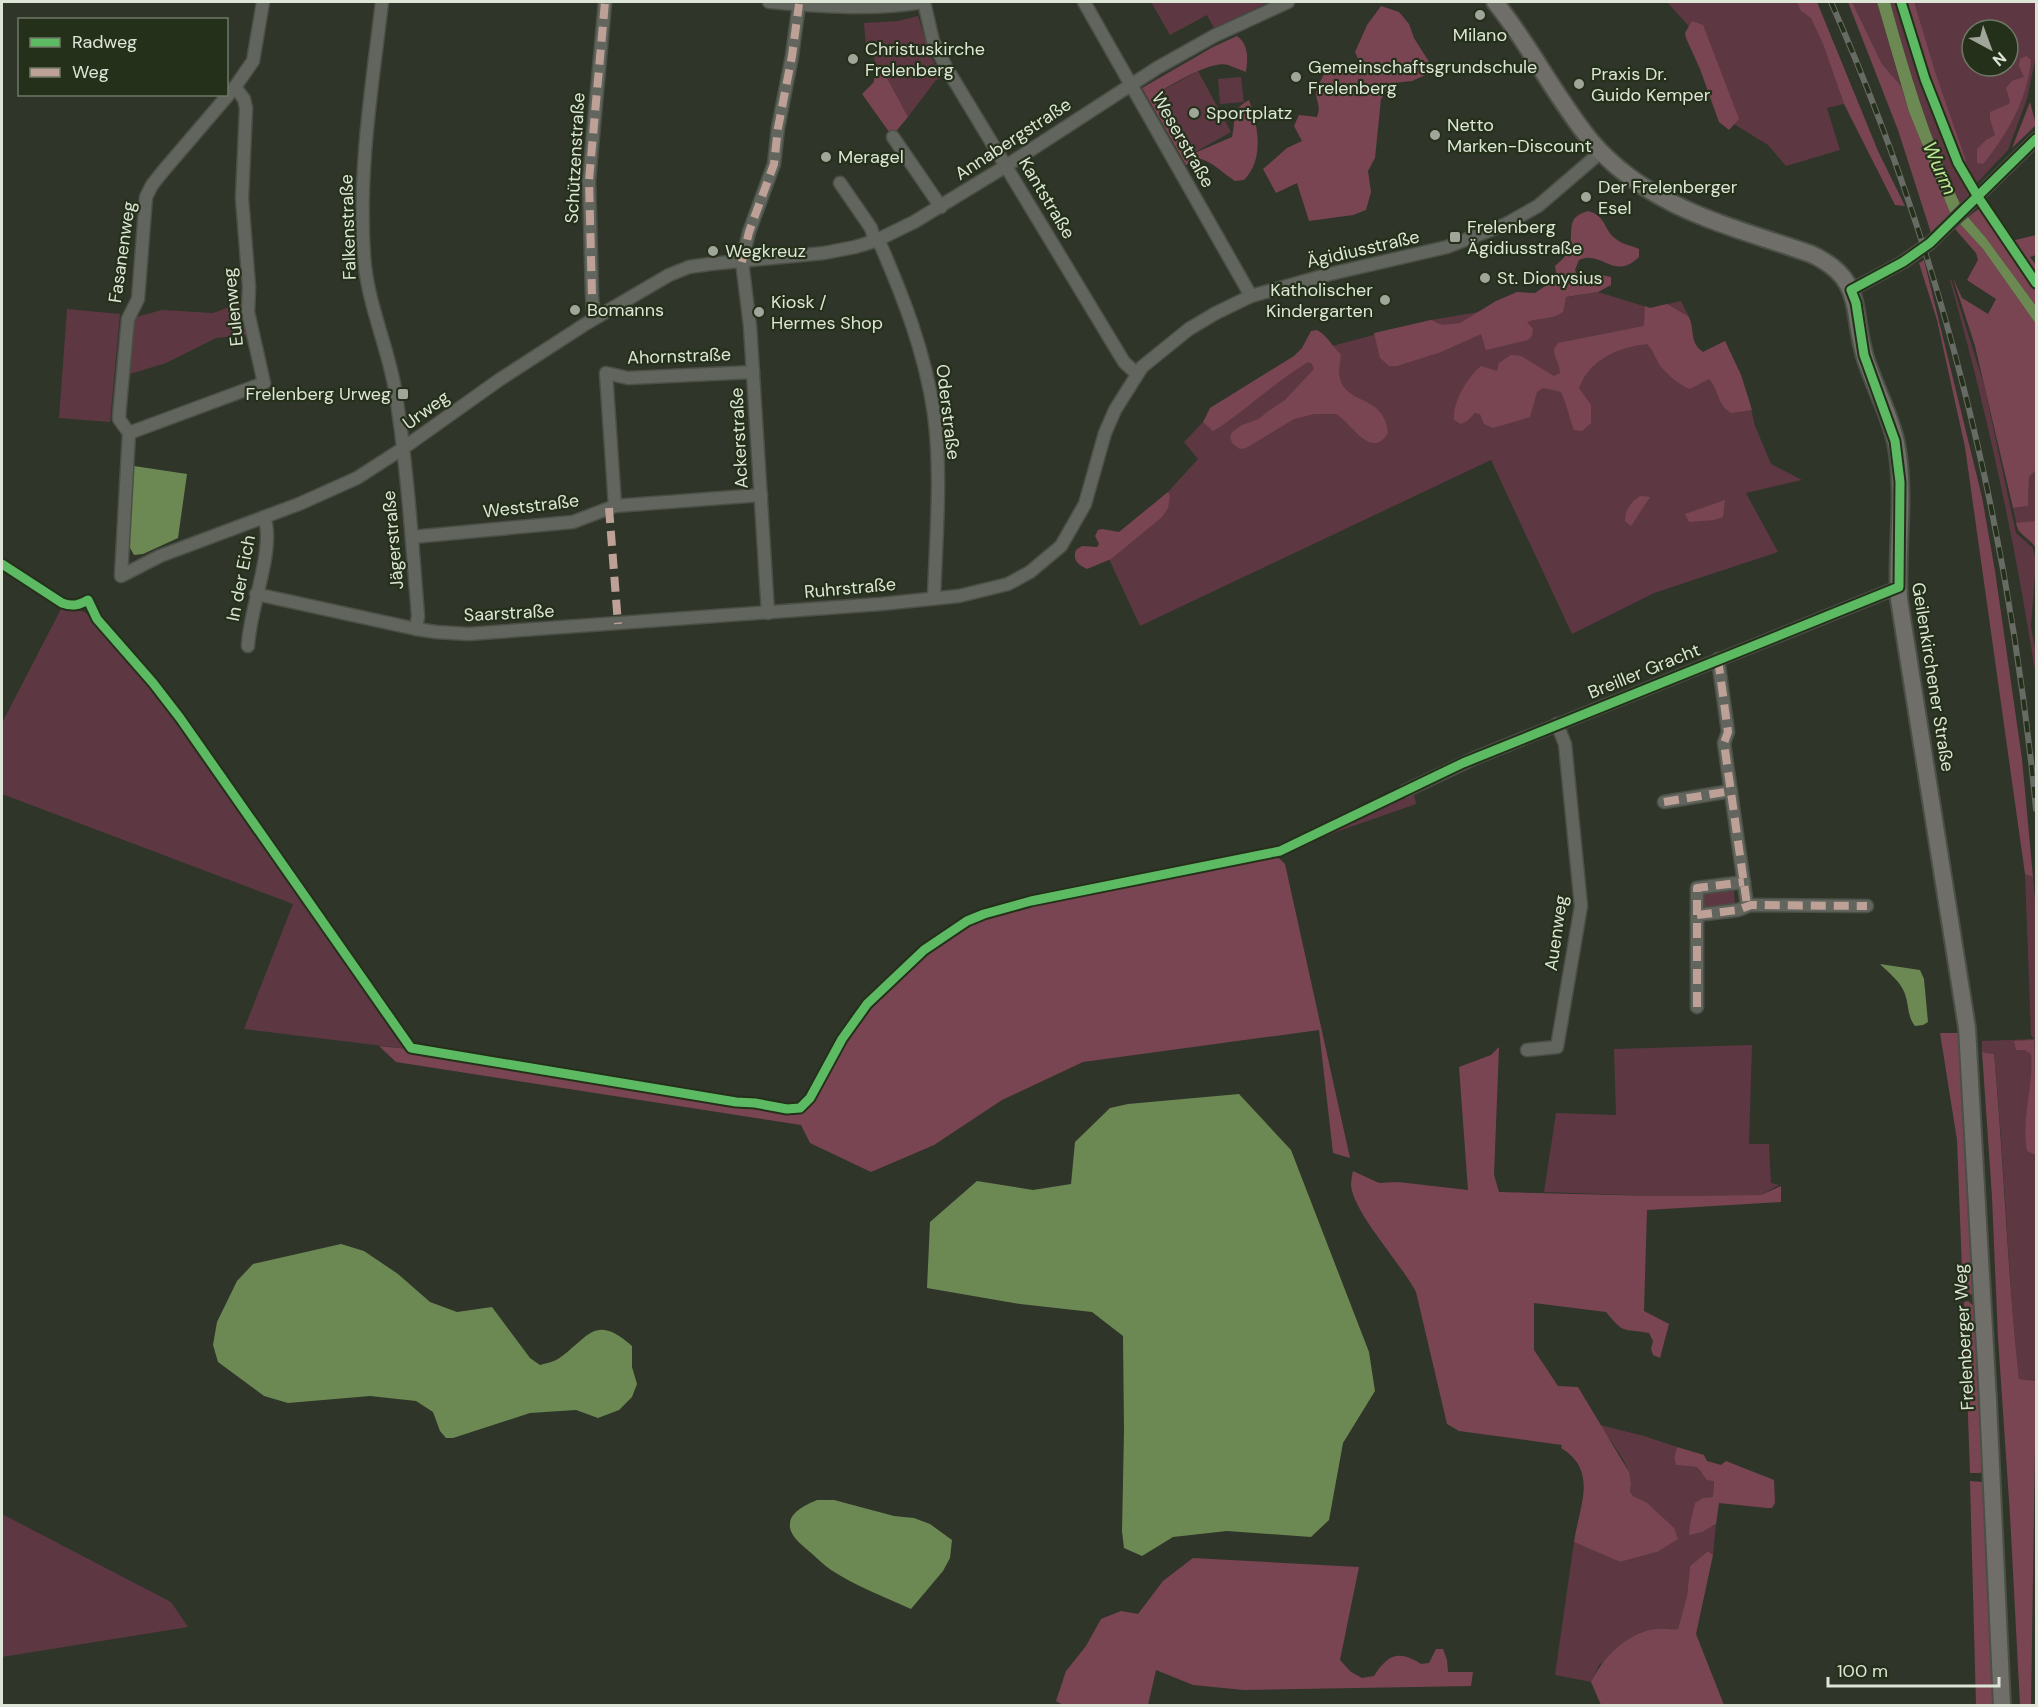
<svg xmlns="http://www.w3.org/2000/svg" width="2038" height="1707" font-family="'DM Sans',sans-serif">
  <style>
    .green { fill: #5d3842; fill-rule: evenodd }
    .forest { fill: #7a4553 }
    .water { fill: #6c8853 }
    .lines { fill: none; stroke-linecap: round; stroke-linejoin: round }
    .minor-casing { stroke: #4b5046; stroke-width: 15 }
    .major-casing { stroke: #4b5046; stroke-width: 20 }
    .minor { stroke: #61655d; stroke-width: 12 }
    .major { stroke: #706e69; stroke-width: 16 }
    .rail-casing { stroke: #666b63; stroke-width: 6 }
    .rail { stroke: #25301a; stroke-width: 4; stroke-dasharray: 11; stroke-linecap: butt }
    .quiet { stroke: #bda197; stroke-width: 8; stroke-dasharray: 15 8; stroke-linecap: butt }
    .cycleway-casing { stroke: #25301a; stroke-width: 13 }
    .cycleway { stroke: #5cba63; stroke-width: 9 }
    .poi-dot { fill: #a0a79a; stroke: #25301a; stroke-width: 2 }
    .labels { text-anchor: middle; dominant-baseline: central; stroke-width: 4.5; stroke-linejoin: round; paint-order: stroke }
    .poi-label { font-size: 18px; fill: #dde5d7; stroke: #25301a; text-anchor: start }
    .street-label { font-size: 18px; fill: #dde5d7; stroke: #25301a }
    .water-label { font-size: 20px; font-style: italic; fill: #bbe693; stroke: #25301a }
  </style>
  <rect width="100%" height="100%" fill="#2f3529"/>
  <g class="green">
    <path d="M1151,2H1269L1214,28L1207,15L1170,35Z"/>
    <path d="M1667,2H1797C1801,11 1806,12 1812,19C1825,37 1836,81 1844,104L1827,108L1840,150L1786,166L1768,145L1729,121L1694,32Z"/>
    <path d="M1852,2H1877L1901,86L1882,64Z"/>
    <path d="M1890,2H1898L1923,82L1955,164L1969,189L1970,197L1961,206C1930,141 1909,71 1890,2Z"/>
    <path d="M1904,2H2036V56L2027,99L2008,150L1976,184C1958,164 1950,138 1941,113C1927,76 1914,39 1904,2ZM1972,30H2008V66H1972Z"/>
    <path d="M918,16L930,55L943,78L936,80L908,117L886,76L883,65H875L873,46L866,47L864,23L898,21Z"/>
    <path d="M1198,71L1231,132L1190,155L1156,94Z"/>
    <path d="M1241,77L1244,102L1220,104L1218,79Z"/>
    <path d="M1951,279L1984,385L2016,533L2033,548L2036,561L2031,627L2036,653V677C2015,542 1987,411 1950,280Z"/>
    <path d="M1598,292L1650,308L1681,301L1689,317L1675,327L1693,357L1725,341L1741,375L1749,400L1755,426L1771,464L1802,480L1746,493L1778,552L1654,593L1572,634L1491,460L1140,626L1103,546L1168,492L1198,459L1184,442L1203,422L1313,351L1431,320Z"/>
    <path d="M241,303L247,335L216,338L166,363L130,374L133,327L136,317L162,310L213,313Z"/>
    <path d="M67,309L120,314L110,422L59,418Z"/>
    <path d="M2036,470V550L2035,546L2018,531L2013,508L2028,506L2029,477Z"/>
    <path d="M62,607L77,609L86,613L163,699L408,1049L244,1029L293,904L2,794V723Z"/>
    <path d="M1414,794L1416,804L1299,845L1406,795Z"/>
    <path d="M2025,874L2033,877L2035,900L2036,1381L2019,1379C2007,1271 2005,1162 1994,1054L1982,1052V1041L2034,1039L2031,1035Z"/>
    <path d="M1734,889L1735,905L1724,908L1723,905H1721V908L1713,910L1705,908L1701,901L1705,893Z"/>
    <path d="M1752,1045L1749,1144H1769L1771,1183L1779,1185L1761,1195L1658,1196L1544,1192L1556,1113L1616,1115L1614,1049Z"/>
    <path d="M1600,1425L1644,1436L1677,1447L1674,1458L1676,1465L1697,1467L1701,1473L1714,1480L1713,1497L1703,1498L1712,1527L1716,1524L1713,1555L1708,1551L1690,1566L1687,1596L1678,1629L1651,1630L1599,1665L1591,1682L1555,1675L1574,1542L1620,1562L1657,1552L1646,1502L1633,1496L1630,1490C1635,1468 1611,1443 1600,1425Z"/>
    <path d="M2,1514L171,1602L188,1627L2,1657Z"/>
  </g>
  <g class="forest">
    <path d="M1797,2H1817L1878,151L1905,206L1895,205L1844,104L1824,46L1811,18L1801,11Z"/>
    <path d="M1848,2H1852L1882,64L1901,86L1909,112L1951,215L1931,233L1898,130Z"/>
    <path d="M1904,2H1914L1936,75L1966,161L1961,163L1927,77Z"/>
    <path d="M1381,6L1399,12L1409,24L1414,38L1431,65L1428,74L1412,81L1394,83L1381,99L1375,158L1368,171L1371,192L1366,210L1353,215L1309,221L1297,183L1276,193L1263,169L1287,148L1302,141L1294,126L1299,115L1317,117C1321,105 1317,105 1316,93C1316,89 1319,84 1321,80C1328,64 1339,64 1352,73L1361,65L1355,52L1367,25Z"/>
    <path d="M1692,21L1703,25L1739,119L1729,130L1719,122L1700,69L1686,38L1685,33Z"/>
    <path d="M1237,36C1249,45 1248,59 1246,72C1240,70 1234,67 1228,65C1211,60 1171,85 1156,94L1190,155L1232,137C1237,118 1229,111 1249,100C1258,125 1265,159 1244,180L1235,181C1222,173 1213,161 1197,158L1186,165L1142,88L1213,47Z"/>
    <path d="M2026,56L2031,60C2027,100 2008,133 1983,164L1977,163V149L1986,140L1995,135L1990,119V112L2009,104L2010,101L2006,88L2012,81L2024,77L2019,66L2020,59Z"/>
    <path d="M875,65H883L886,76L908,117L892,136L862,94L874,82Z"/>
    <path d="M2030,102L2036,125L2012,148Z"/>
    <path d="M1981,207L1989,217L2011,254L2036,288V306L1986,238L1968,217Z"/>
    <path d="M1588,211C1607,216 1603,230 1616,239C1623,245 1631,245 1639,249V257C1613,282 1602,249 1579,260L1575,270L1579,278L1597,274L1611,277V285L1598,292L1566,297L1563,312C1552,320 1540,317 1527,322L1533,329L1532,336L1528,340L1486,350L1481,334L1441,352L1397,366H1389L1380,358L1374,333L1431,320L1442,325L1460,323L1496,301L1517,292L1535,293L1557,278L1555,266C1559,262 1566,257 1568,251C1576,232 1563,218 1588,211Z"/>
    <path d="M1960,224L1983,249L2036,324V470L2029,477L2028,506L2013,508L1975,346L1953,278L1962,298L1988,314L1996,299L1967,280L1978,260L1976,253L1955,229Z"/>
    <path d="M2036,235V255L2030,257L2036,265V278L2011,241Z"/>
    <path d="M1924,260L1982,497L1995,571L2022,759L2033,877L2025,874L1965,447L1937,320L1919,263Z"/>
    <path d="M1667,304L1689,317C1695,330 1689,342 1703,352L1725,341L1741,375L1752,410L1731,413C1716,403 1720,391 1709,379L1690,389C1680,386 1661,370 1657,360C1653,353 1653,350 1647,344C1618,347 1589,360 1579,388L1591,405V423L1582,431L1574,430C1569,417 1567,405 1561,392L1543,388L1537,392L1530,417L1493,428L1484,424L1480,414L1475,413L1467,421L1461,424L1454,420C1453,401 1467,378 1481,366L1497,371L1499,363L1511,355L1521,356L1554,376L1560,373C1560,363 1554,358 1554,349L1558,343L1644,326L1645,306L1650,308Z"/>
    <path d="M1317,330C1327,335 1333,347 1341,355C1340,363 1338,371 1340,379C1347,405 1385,395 1388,433C1371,461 1352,423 1336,414H1314L1294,419L1246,448L1240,449L1233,444L1230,438L1232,432L1242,425L1259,419L1267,412L1285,400L1314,369L1312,364L1308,362C1277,381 1250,406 1220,427L1213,431L1203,422L1210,408L1294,356L1302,348L1311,331Z"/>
    <path d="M1168,492L1170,496L1168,508L1162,517L1111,559L1087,569C1079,565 1072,561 1076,550L1082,546L1097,547L1099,544L1095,536L1098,530L1102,529L1119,532Z"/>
    <path d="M1640,496L1650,497L1631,526L1625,521C1625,510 1631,502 1640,496Z"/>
    <path d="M1725,500L1723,517L1714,520L1689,522L1685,514Z"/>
    <path d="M2036,521V550C2033,538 2019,537 2016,523Z"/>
    <path d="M1270,855L1280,859L1285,864L1350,1158L1333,1153L1319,1030L1083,1062L1002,1100L934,1145L871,1172L810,1143L801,1125L396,1062L379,1046L408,1049L760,1109L800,1114L812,1104L837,1055L864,1011L931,948L968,925L1034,903Z"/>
    <path d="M1940,1033H1960L1975,1291L1973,1294L1963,1296L1957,1140Z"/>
    <path d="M2034,1040L2036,1155L2027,1151C2021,1119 2034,1086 2031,1054L2025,1050H2016L2014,1041Z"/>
    <path d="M1499,1047L1494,1175L1499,1192L1658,1196L1761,1195L1781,1186V1202L1647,1210L1644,1311L1669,1324L1660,1358L1653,1355L1651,1349L1653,1341L1649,1333C1622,1328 1625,1335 1606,1312L1534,1303V1350L1558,1386L1578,1387L1629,1472L1631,1483L1630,1491L1633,1496L1646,1502L1674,1528L1678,1539L1657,1552L1620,1562L1574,1542C1579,1506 1599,1471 1561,1448L1562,1445L1459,1431L1447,1424L1416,1292C1401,1263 1355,1215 1351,1186C1351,1181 1352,1176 1353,1171L1379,1183L1398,1182L1468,1190L1459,1067L1491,1055Z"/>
    <path d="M1982,1052L1994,1054C2004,1162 2007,1271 2019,1379L2036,1381L2031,1705H2020L2010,1515L1998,1338L1992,1197Z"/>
    <path d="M1968,1301L1975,1307L1984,1470L1980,1473H1970L1964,1302Z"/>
    <path d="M1677,1447L1704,1455L1707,1461L1721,1465L1726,1461L1774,1480L1775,1503L1772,1508H1767L1719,1503L1716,1524L1702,1532L1689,1535L1690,1524L1695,1503L1703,1498L1713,1497L1714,1481L1707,1480L1697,1467L1676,1465L1674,1458Z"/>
    <path d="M1970,1481L1982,1482L1985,1488L1996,1705H1976Z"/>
    <path d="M1708,1551L1713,1555L1696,1634L1724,1705H1601L1591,1682C1603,1658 1623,1637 1650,1630C1658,1628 1669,1630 1678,1629L1687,1596L1690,1566Z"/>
    <path d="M1193,1558L1359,1567L1340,1660L1351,1672L1362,1678L1374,1676C1388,1654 1399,1650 1421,1664L1429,1663L1436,1649H1443L1447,1660L1448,1672H1473L1471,1686L1244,1690L1193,1685L1156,1670L1148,1705H1063L1056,1701L1066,1671L1086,1646L1101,1619L1121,1611L1138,1614L1163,1581Z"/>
  </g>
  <g class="water">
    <path d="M1877,2H1890C1909,71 1930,141 1961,206L1951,215L1909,112Z"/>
    <path d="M1968,217L1986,238L2036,306V324L1983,249L1960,224Z"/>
    <path d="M134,466L187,474L178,538L143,554L134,555L128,544Z"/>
    <path d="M1880,964L1920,970L1924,979L1928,1022L1923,1025L1915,1026C1907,1016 1909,1005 1905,994C1901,982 1889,973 1880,964Z"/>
    <path d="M1239,1094L1291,1150L1369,1352L1375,1391L1343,1443L1329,1520L1311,1537L1227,1531L1173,1537L1142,1556L1124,1548L1122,1531L1124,1431L1123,1336L1092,1312L1020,1304L927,1288L930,1222L977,1181L1033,1190L1071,1184L1075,1142L1110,1108L1128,1104Z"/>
    <path d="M341,1244L364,1251L398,1274L430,1302L457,1312L492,1307L530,1358L540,1365C546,1363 553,1362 558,1359C588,1339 594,1312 632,1346V1367L637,1384L632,1397L619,1410L598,1418L576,1410L530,1413L453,1438H446L440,1431L433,1412L416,1401L370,1396L288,1403L264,1396L218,1362L213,1345L217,1322L237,1281L253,1264Z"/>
    <path d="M817,1500H834L894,1516L914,1518L930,1524L952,1540L950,1558L943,1571L911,1609C884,1597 856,1586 831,1570C824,1565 817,1558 810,1552C802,1545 788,1535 790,1523C791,1511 808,1504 817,1500Z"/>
  </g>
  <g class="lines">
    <g class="minor-casing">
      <g id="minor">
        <path d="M263,2L253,61L235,87L164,170L152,185L146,197L138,299L128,319L120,405L119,419L129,433L121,576L160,556L299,504L357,478L402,449L499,380L587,323L669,275L689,267L710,264L824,253L855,247L875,241L914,222L1006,166L1157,68L1214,36L1288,2"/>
        <path d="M382,2C372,86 358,171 364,256C367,302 387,344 395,389C407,464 412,541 418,616L416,629"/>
        <path d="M769,2C820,6 872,11 922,2"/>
        <path d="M924,2L933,41L946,67L1124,362L1137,374"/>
        <path d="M1084,2L1251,296"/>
        <path d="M893,137L941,207"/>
        <path d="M840,183L871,228L875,241"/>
        <path d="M878,239C903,296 925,352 934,414C942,474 936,537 934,597"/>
        <path d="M1851,290L1903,262L1930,243L2036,139"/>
        <path d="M597,316L593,309L592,296L589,180L605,2"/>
        <path d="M129,433L264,383L248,312L249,287L242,198L246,108L244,99L235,87"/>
        <path d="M615,506L606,373L628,378L753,372"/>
        <path d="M412,537L573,522L615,506L761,495"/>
        <path d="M256,594L416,629L436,632L468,634L881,604L959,596L1008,584L1030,572L1061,546L1085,504L1105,433L1115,410L1142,367L1189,329L1216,313L1251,296L1330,274L1447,247L1506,224L1538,206L1601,152"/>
        <path d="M768,613L750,326L742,262L749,232L774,164L778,128L792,56L799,4"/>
        <path d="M248,646C249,610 276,547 264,517"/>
        <path d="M1718,659L1728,732L1724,743L1747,905"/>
        <path d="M1405,791L1475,758L1899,587"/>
        <path d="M1664,802L1731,791"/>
        <path d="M1697,915L1738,910L1751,905L1867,906"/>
        <path d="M1697,1007V888L1744,882"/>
        <path d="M1527,1050L1557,1047L1581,906L1565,744L1557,724"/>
      </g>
    </g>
    <g class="major-casing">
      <path id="major" d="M1495,2C1530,45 1555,97 1591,141C1649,209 1731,226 1811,254C1865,279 1851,310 1865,357C1874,386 1890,414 1896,443C1906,493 1896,548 1899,599L1967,1028L1988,1401L2002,1706"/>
    </g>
    <use href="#minor" class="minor"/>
    <use href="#major" class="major"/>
    <g class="rail-casing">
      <path id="rail" d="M1831,2C1945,259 2009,530 2036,809"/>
    </g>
    <use href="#rail" class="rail"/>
    <g class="quiet">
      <path d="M742,262L749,232L774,164L778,128L792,56L799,4"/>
      <path d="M597,316L593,309L592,296L589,180L605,2"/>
      <path d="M609,508L618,624"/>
      <path d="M1718,659L1728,732L1724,743L1747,905"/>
      <path d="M1664,802L1731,791"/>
      <path d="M1697,915L1738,910L1751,905L1867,906"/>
      <path d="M1697,1007V888L1744,882"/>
    </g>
    <g class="cycleway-casing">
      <g id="cycleway">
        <path d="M1901,2L1925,79L1958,163L1978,197L2036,283"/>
        <path d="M2,564L62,603C73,607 79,605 88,600L97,619L153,683L180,718L411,1048L736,1102L755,1103L787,1109L800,1108L810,1098L842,1039L867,1004L924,950L967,921L984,914L1031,901L1280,851L1463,763L1899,587L1900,482L1895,441L1864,355L1856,303L1851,290L1903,262L1930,243L2036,139"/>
      </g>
    </g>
    <use href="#cycleway" class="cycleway"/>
  </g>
  <g class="poi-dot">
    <circle cx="1480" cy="15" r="6"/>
    <circle cx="853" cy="59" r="6"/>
    <circle cx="1296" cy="77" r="6"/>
    <circle cx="1579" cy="84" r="6"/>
    <circle cx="1194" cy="113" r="6"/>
    <circle cx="1435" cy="135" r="6"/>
    <circle cx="826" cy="157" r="6"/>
    <circle cx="1586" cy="197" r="6"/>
    <rect x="1449" y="231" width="12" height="12" rx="3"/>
    <circle cx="713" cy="251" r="6"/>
    <circle cx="1485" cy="278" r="6"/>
    <circle cx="1385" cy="300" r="6"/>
    <circle cx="575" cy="310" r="6"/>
    <circle cx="759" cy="312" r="6"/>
    <rect x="397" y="388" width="12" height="12" rx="3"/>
  </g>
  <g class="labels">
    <g class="poi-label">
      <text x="1480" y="35" text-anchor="middle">Milano</text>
      <text x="865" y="49">Christuskirche<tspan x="865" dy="21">Frelenberg</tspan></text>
      <text x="1308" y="67">Gemeinschaftsgrundschule<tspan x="1308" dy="21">Frelenberg</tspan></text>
      <text x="1591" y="74">Praxis Dr.<tspan x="1591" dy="21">Guido Kemper</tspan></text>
      <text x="1206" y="113">Sportplatz</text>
      <text x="1447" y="125">Netto<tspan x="1447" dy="21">Marken-Discount</tspan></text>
      <text x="838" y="157">Meragel</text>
      <text x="1598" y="187">Der Frelenberger<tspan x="1598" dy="21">Esel</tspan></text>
      <text x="1467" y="227">Frelenberg<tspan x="1467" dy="21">Ägidiusstraße</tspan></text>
      <text x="725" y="251">Wegkreuz</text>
      <text x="1497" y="278">St. Dionysius</text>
      <text x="1373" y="290" text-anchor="end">Katholischer<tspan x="1373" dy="21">Kindergarten</tspan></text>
      <text x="771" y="302">Kiosk /<tspan x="771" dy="21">Hermes Shop</tspan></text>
      <text x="587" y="310">Bomanns</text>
      <text x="391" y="394" text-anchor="end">Frelenberg Urweg</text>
    </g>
    <g class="street-label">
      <text transform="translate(1013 139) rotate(-33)">Annabergstraße</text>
      <text transform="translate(1183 140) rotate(60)">Weserstraße</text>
      <text transform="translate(575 158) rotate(-87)">Schützenstraße</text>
      <text transform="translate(1047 198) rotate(59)">Kantstraße</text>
      <text transform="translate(348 227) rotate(-92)">Falkenstraße</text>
      <text transform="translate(1363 249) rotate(-13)">Ägidiusstraße</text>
      <text transform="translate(122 252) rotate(-82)">Fasanenweg</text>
      <text transform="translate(233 307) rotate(-96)">Eulenweg</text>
      <text transform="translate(679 356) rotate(-2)">Ahornstraße</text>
      <text transform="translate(426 410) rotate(-36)">Urweg</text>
      <text transform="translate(948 412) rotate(83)">Oderstraße</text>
      <text transform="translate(739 438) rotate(-93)">Ackerstraße</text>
      <text transform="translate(531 506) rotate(-7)">Weststraße</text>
      <text transform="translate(393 540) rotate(-95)">Jägerstraße</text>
      <text transform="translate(241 578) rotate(-79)">In der Eich</text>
      <text transform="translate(850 588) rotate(-5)">Ruhrstraße</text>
      <text transform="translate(509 613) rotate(-3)">Saarstraße</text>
      <text transform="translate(1644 671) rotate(-22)">Breiller Gracht</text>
      <text transform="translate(1933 677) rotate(81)">Geilenkirchener Straße</text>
      <text transform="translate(1556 933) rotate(-82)">Auenweg</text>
      <text transform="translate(1964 1337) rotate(-93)">Frelenberger Weg</text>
    </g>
    <g class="water-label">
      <text transform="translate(1940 168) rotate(66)">Wurm</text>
    </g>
  </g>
  <rect width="2038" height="1707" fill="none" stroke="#dde5d7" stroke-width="6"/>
  <rect x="18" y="18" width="210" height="78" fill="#25301a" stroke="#6f7866" stroke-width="1.5"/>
  <rect x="30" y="38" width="30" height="9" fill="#5cba63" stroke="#6f7866" stroke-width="1.5"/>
  <text x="72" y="48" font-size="18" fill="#dde5d7">Radweg</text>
  <rect x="30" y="68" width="30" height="9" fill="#bda197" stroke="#6f7866" stroke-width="1.5"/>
  <text x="72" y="78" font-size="18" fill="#dde5d7">Weg</text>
  <g transform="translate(1990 48) rotate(139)"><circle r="28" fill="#25301a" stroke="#6f7866" stroke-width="1.5"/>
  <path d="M0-4.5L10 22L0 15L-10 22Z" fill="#a0a79a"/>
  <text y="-9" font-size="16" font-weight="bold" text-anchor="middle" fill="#dde5d7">N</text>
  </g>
  <path d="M1828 1677v9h171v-9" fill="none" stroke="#dde5d7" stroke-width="3"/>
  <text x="1837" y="1677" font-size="18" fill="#dde5d7" stroke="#25301a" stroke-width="4.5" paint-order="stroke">100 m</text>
</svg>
